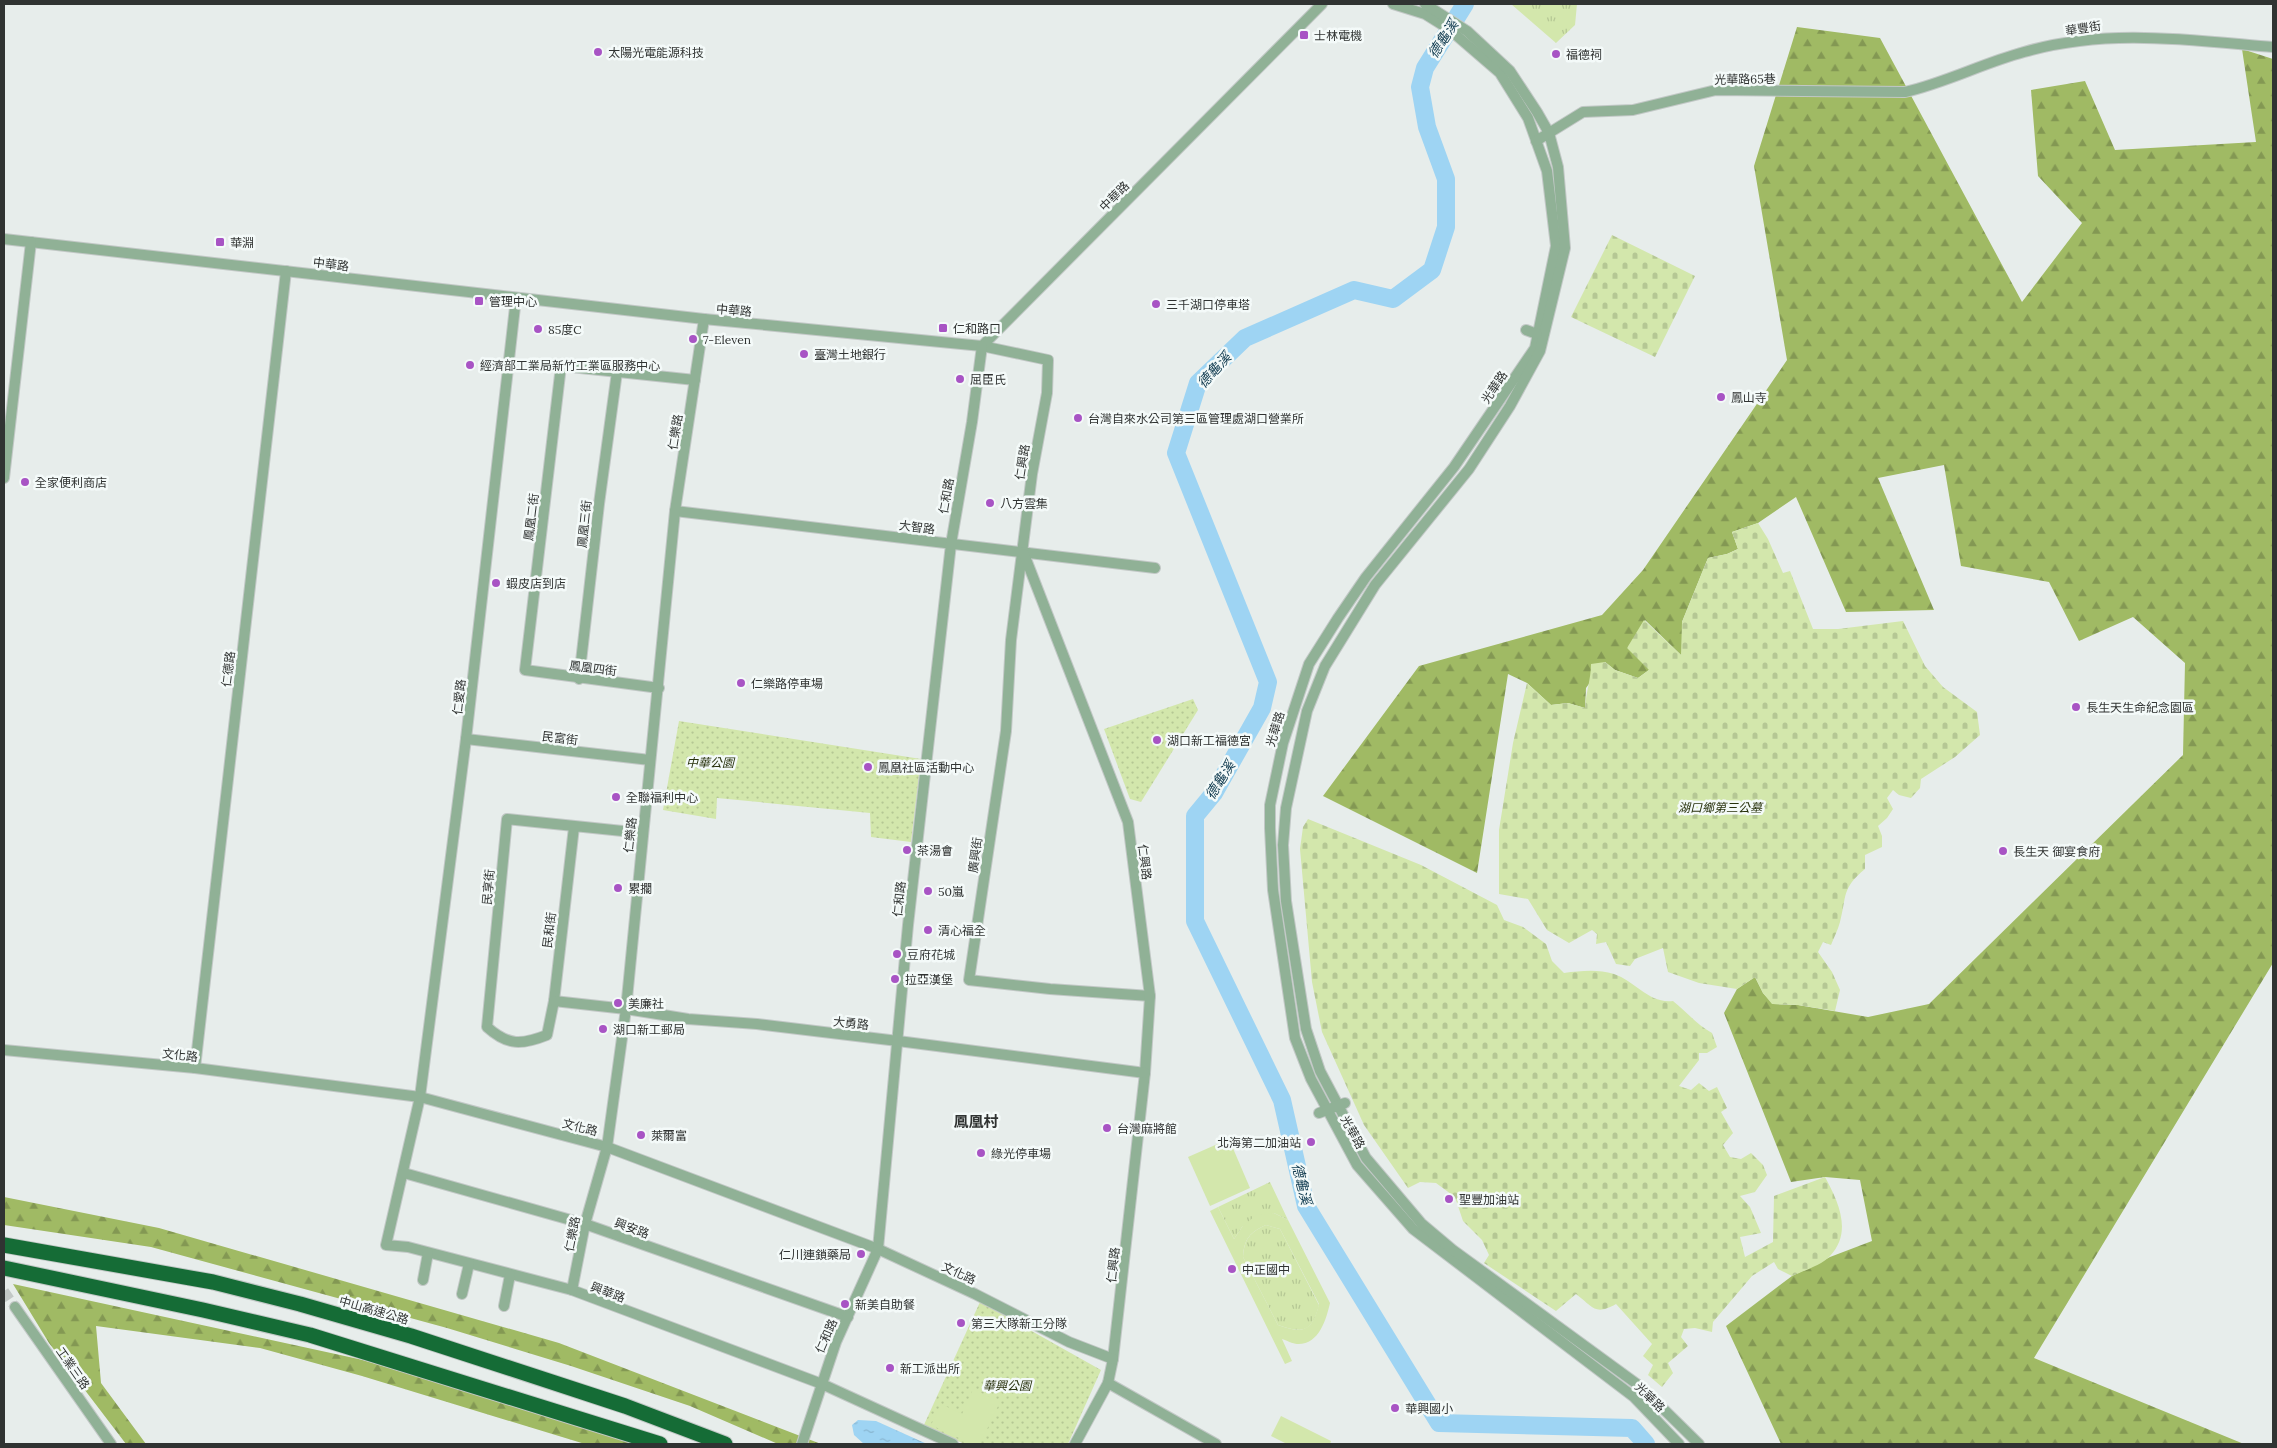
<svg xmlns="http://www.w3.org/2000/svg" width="2277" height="1448" font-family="Lora,'Noto Sans TC',serif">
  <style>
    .grass { fill: url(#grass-tufts) }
    .forest { fill: url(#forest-firs) }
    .cemetery { fill: url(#cemetery-stones) }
    .park { fill: url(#park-dots) }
    .garden { fill: #d3e7ac; fill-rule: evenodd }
    .water { fill: url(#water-ripples) }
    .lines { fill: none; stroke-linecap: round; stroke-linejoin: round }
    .river { stroke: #9ed4f3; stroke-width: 18 }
    .minor-tunnel { stroke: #c2c8c6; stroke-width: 10; stroke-dasharray: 10 5; stroke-linecap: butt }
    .minor-casing { stroke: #c2c8c6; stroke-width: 12 }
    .highway-casing { stroke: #c2c8c6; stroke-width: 17 }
    .minor { stroke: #90b196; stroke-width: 10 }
    .highway { stroke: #156c36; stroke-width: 15 }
    .poi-dot { fill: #a854c4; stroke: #f4faf9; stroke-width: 2 }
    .labels { text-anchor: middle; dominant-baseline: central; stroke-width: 5; stroke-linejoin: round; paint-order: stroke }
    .street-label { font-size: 12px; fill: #303332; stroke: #f4faf9 }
    .poi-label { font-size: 12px; fill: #303332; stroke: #f4faf9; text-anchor: start }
    .park-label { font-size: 12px; font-style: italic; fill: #28320d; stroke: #f4faf9 }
    .water-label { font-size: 14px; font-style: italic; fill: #0d384d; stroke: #f4faf9 }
    .quarter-label { font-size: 15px; font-weight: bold; fill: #303332; stroke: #f4faf9 }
  </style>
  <defs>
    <pattern id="grass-tufts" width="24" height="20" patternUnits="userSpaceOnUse" patternTransform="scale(1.25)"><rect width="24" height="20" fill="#d3e7ac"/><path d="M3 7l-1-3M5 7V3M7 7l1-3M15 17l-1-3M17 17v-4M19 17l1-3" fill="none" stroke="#b5c794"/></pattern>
    <pattern id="forest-firs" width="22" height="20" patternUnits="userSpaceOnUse" patternTransform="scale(1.25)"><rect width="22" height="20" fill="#a0ba64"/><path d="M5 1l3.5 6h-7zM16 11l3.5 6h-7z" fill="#839853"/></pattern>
    <pattern id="cemetery-stones" width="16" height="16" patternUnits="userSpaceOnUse" patternTransform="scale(1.25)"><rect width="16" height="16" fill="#d3e7ac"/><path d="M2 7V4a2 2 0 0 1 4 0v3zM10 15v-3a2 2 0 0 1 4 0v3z" fill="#b5c794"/></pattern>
    <pattern id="park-dots" width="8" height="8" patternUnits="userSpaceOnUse" patternTransform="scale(1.25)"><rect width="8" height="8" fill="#d3e7ac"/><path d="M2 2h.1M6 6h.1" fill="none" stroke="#b5c794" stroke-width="1.8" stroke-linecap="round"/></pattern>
    <pattern id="water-ripples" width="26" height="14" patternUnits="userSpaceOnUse" patternTransform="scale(1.25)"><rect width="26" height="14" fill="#9ed4f3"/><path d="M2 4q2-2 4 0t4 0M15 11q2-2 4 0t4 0" fill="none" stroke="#88b6d1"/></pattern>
  </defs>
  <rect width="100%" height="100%" fill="#e7edeb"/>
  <g class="grass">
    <path d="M1511,4H1577L1575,25L1556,43Z"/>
    <path d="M1270,1182L1288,1220L1274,1213L1242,1227L1234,1239L1218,1207Z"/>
    <path d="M1266,1225L1280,1229L1319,1305C1312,1332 1303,1334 1278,1325L1243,1257C1244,1239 1250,1232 1266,1225Z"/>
  </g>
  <g class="forest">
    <path d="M1797,27L1880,38L2022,302L2082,223L2038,176L2031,90L2085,81L2115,150L2256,142L2242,49L2273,59V963L2034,1358L2244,1444H1781L1726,1326L1792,1276L1830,1257L1872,1241L1860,1180L1825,1177L1791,1182L1724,1013L1737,989L1755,977L1763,993L1773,1004L1798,1005L1868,1017L1929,1004L2183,755L2185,663L2133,617L2079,641L2049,582L1961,566L1944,465L1878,478L1934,610L1846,612L1796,497L1758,523L1732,532L1738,549L1727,554L1708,558L1682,622V656L1645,620L1649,670L1638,678L1615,670L1605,662L1586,688L1585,708L1568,703L1551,705L1527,683L1508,674L1477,873L1323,796L1419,666L1602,615L1643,570L1787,360L1754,166Z"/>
    <path d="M4,1197L159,1228L559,1343L821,1444H778L690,1406L571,1366L447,1328L151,1247L4,1225Z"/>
    <path d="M13,1284L363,1360L640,1444H585L362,1376L260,1348L96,1326L101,1383L146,1444H126L49,1343Z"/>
  </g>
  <g class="cemetery">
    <path d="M1612,235L1695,276L1655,357L1571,317Z"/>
    <path d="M1758,523L1768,539L1783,573L1790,571L1813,629H1838L1903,621L1925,666L1943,687L1977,712L1980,735L1955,757L1921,779L1920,788L1911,798L1899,795L1893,790L1887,798L1893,809L1887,818L1878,826L1882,836V847L1865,855V869C1841,889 1847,896 1840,922C1838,930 1834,937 1831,945L1823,942L1818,952L1832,972L1840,990L1835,1011L1798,1005L1772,1004L1763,993L1755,977L1737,989L1699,983L1668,972L1663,948L1635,959L1630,966L1616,964L1606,942L1596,944L1597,934L1592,930L1569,943L1547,930L1528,899L1499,894V830L1513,743L1527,683L1551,705L1568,703L1585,708C1586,692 1591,679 1591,664L1605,662L1615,670L1638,678L1649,670L1627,648L1644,620L1681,655L1682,622L1708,558L1727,554L1738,549L1732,532Z"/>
    <path d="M1308,819L1421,865L1497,905L1504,920L1523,927L1546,944L1552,961L1564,973C1581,971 1597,969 1614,974C1635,981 1649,1004 1673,1001C1687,1012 1697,1025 1712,1033L1717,1047L1707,1053H1699V1060L1679,1086L1691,1090L1699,1083L1709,1091L1717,1087L1727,1108L1721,1112L1733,1133L1723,1145L1730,1157L1741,1159L1751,1153L1763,1165L1767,1175L1755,1192L1740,1196L1750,1207L1761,1233L1740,1237L1745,1257L1773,1242L1774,1196L1825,1177C1838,1201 1853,1232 1830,1256C1822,1265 1803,1271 1792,1276L1778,1269L1774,1262L1752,1276L1713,1322L1712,1332L1695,1328L1684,1329L1681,1337L1688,1346L1668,1363L1673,1373L1662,1387L1648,1375L1653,1365L1643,1356L1652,1344L1616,1304C1595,1316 1593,1307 1576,1294L1556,1311L1484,1263L1489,1255L1482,1240L1463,1221L1455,1197L1436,1183L1420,1182L1408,1188L1364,1125L1322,1032L1312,982L1300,849L1303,827Z"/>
  </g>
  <g class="park">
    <path d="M1193,699L1198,710L1141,802L1130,799L1104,729Z"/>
    <path d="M679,721L921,759L911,842L871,837L870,813L717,798L716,819L663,810Z"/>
    <path d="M980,1302L1101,1370L1068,1444H965L923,1427Z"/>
  </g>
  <g class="garden">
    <path d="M1229,1139L1250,1188L1210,1206L1188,1157Z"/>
    <path d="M1218,1207L1234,1239L1242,1227L1256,1215L1274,1213L1288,1220L1330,1303C1326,1320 1319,1345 1297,1344C1293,1344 1286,1340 1282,1339L1292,1361L1285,1364L1210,1211ZM1266,1225L1280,1229L1319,1304C1312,1332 1303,1334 1278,1325L1243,1257C1244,1239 1250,1232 1266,1225Z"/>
    <path d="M973,1389L1000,1402L980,1444H972L931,1425L941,1404L962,1414Z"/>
    <path d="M1281,1416L1331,1441L1330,1444H1287L1271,1436Z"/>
  </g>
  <path class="water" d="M858,1420L876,1421L927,1444H864L854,1435L852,1425Z"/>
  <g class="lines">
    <path class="river" d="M1465,4L1425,68L1420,87L1427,127L1446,179V227L1432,270L1393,299L1354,290L1245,338L1198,383L1176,453L1268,682L1262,708L1214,793L1195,816V921L1282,1100L1306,1206L1439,1423L1632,1428L1646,1444"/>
    <path class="minor-tunnel" d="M4,1291L15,1307"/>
    <g class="minor-casing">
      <g id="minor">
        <path d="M1393,4L1425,14L1449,29L1500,73L1528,118L1547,171L1556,246L1535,348L1454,467L1366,577L1338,618L1309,664L1283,743L1270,805V828L1273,890L1295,1038L1311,1079L1357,1165L1413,1229L1634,1397L1679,1444"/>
        <path d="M1425,4L1467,31L1510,71L1537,112L1549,133L1558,167L1565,248L1540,351L1510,406L1469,469L1375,585L1325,666L1307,711L1286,808L1283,845L1286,901L1306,1029L1320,1071L1366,1158L1421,1223L1453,1250L1641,1387L1699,1444"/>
        <path d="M1536,141L1583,112L1633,110L1716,90L1905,92C1945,83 1983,63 2024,52C2107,28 2189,40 2273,47"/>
        <path d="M4,239L704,319L982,346L1048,360L1047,393L1032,474L1011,640L1006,731L969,980L1050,989L1150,996"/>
        <path d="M516,298L466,739L420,1097L386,1245L408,1247L572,1290L822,1384L953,1444"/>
        <path d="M1526,330L1537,334"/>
        <path d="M982,346L1322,4"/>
        <path d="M4,478L31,242"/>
        <path d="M675,511L1155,568"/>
        <path d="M1024,554L1128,822L1150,996L1145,1073L1113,1359L1108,1383L1075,1444"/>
        <path d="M579,679L599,504L617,372"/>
        <path d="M659,688L525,670L561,366L695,380"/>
        <path d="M466,739L650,760"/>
        <path d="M574,827L554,1001L547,1035C522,1045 508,1046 487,1027L507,819L642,833"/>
        <path d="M554,1001L626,1009L688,1019L757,1024L898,1041L1145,1073"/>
        <path d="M4,1050L195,1068L420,1097L607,1147L878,1249L975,1294L1069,1342L1113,1359"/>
        <path d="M195,1068L286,271"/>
        <path d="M1319,1113L1345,1103"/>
        <path d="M404,1173L585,1224L848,1317"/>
        <path d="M423,1280L428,1253"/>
        <path d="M572,1290L585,1224L607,1147L626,1009L675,511L704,319"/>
        <path d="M462,1294L469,1264"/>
        <path d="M504,1306L510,1275"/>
        <path d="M15,1307L111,1444"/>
        <path d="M1108,1383L1216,1444"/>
        <path d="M802,1444L836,1342L878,1249L908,925L951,544L972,422L982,346"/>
      </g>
    </g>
    <g class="highway-casing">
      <g id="highway">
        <path d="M4,1245L213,1282L300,1304L411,1336L625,1406L725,1444"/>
        <path d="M4,1268L203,1310L310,1335L660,1444"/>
      </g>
    </g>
    <use href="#minor" class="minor"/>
    <use href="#highway" class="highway"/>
  </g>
  <g class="poi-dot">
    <rect x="1299" y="30" width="10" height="10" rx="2.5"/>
    <circle cx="598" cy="52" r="5"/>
    <circle cx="1556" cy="54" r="5"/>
    <rect x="215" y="237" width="10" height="10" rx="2.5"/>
    <rect x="474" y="296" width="10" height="10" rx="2.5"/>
    <circle cx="1156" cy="304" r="5"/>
    <rect x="938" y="323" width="10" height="10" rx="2.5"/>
    <circle cx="538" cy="329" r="5"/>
    <circle cx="693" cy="339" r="5"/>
    <circle cx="804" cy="354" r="5"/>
    <circle cx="470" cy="365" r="5"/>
    <circle cx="960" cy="379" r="5"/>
    <circle cx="1721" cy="397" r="5"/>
    <circle cx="1078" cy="418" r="5"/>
    <circle cx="25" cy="482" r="5"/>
    <circle cx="990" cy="503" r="5"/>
    <circle cx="496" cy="583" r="5"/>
    <circle cx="741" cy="683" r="5"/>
    <circle cx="2076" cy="707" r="5"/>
    <circle cx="1157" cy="740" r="5"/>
    <circle cx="868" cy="767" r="5"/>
    <circle cx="616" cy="797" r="5"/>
    <circle cx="907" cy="850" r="5"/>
    <circle cx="2003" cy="851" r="5"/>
    <circle cx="618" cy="888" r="5"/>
    <circle cx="928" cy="891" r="5"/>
    <circle cx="928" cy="930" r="5"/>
    <circle cx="897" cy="954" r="5"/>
    <circle cx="895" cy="979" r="5"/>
    <circle cx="618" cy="1003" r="5"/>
    <circle cx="603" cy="1029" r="5"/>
    <circle cx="1107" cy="1128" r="5"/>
    <circle cx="641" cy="1135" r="5"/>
    <circle cx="1311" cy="1142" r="5"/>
    <circle cx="981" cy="1153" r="5"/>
    <circle cx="1449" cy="1199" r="5"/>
    <circle cx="861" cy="1254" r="5"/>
    <circle cx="1232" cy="1269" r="5"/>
    <circle cx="845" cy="1304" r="5"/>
    <circle cx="961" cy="1323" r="5"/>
    <circle cx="890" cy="1368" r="5"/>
    <circle cx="1395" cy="1408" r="5"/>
  </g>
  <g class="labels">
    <g class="street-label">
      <text transform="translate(2083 28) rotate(-9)">華豐街</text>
      <text transform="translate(1745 79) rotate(-1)">光華路65巷</text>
      <text transform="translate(1114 196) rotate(-45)">中華路</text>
      <text transform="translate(331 264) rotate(7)">中華路</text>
      <text transform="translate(734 310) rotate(5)">中華路</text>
      <text transform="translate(1494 387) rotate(-56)">光華路</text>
      <text transform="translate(675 432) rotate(-81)">仁樂路</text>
      <text transform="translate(1022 462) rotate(-81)">仁興路</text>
      <text transform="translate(946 496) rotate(-80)">仁和路</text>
      <text transform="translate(531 517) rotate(-83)">鳳凰二街</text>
      <text transform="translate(584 524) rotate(-84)">鳳凰三街</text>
      <text transform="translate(917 527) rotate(7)">大智路</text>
      <text transform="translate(593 668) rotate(7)">鳳凰四街</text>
      <text transform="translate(228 669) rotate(-83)">仁德路</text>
      <text transform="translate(459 697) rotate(-84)">仁愛路</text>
      <text transform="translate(1275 729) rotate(-73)">光華路</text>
      <text transform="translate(560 738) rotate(7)">民富街</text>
      <text transform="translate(630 835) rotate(-84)">仁樂路</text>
      <text transform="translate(975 855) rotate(-82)">廣興街</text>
      <text transform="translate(1145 862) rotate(83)">仁興路</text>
      <text transform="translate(488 887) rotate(-85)">民享街</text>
      <text transform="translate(899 899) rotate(-84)">仁和路</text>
      <text transform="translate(549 930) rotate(-83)">民和街</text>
      <text transform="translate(851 1023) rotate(6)">大勇路</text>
      <text transform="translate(180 1055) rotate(6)">文化路</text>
      <text transform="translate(580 1127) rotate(14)">文化路</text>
      <text transform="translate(1353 1132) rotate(61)">光華路</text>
      <text transform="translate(632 1228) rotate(20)">興安路</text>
      <text transform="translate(572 1234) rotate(-79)">仁樂路</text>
      <text transform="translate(1113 1265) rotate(-84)">仁興路</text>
      <text transform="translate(959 1273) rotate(25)">文化路</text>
      <text transform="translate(608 1292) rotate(20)">興華路</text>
      <text transform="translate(374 1310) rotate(16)">中山高速公路</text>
      <text transform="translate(826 1336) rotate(-66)">仁和路</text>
      <text transform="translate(73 1368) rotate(55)">工業三路</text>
      <text transform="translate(1650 1397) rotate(44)">光華路</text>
    </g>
    <g class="poi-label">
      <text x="1314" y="35">士林電機</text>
      <text x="608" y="52">太陽光電能源科技</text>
      <text x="1566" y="54">福德祠</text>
      <text x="230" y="242">華淵</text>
      <text x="489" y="301">管理中心</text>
      <text x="1166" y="304">三千湖口停車塔</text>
      <text x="953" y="328">仁和路口</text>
      <text x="548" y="329">85度C</text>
      <text x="703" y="339">7-Eleven</text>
      <text x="814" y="354">臺灣土地銀行</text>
      <text x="480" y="365">經濟部工業局新竹工業區服務中心</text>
      <text x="970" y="379">屈臣氏</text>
      <text x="1731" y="397">鳳山寺</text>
      <text x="1088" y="418">台灣自來水公司第三區管理處湖口營業所</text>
      <text x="35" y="482">全家便利商店</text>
      <text x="1000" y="503">八方雲集</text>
      <text x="506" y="583">蝦皮店到店</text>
      <text x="751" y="683">仁樂路停車場</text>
      <text x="2086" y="707">長生天生命紀念園區</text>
      <text x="1167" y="740">湖口新工福德宮</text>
      <text x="878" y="767">鳳凰社區活動中心</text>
      <text x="626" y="797">全聯福利中心</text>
      <text x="917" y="850">茶湯會</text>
      <text x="2013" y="851">長生天 御宴食府</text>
      <text x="628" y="888">累擱</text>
      <text x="938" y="891">50嵐</text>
      <text x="938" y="930">清心福全</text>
      <text x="907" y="954">豆府花城</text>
      <text x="905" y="979">拉亞漢堡</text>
      <text x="628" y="1003">美廉社</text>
      <text x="613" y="1029">湖口新工郵局</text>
      <text x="1117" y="1128">台灣麻將館</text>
      <text x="651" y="1135">萊爾富</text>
      <text x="1301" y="1142" text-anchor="end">北海第二加油站</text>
      <text x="991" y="1153">綠光停車場</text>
      <text x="1459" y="1199">聖豐加油站</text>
      <text x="851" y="1254" text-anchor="end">仁川連鎖藥局</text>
      <text x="1242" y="1269">中正國中</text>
      <text x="855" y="1304">新美自助餐</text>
      <text x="971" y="1323">第三大隊新工分隊</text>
      <text x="900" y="1368">新工派出所</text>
      <text x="1405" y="1408">華興國小</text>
    </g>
    <g class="park-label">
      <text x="710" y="762">中華公園</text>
      <text x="1720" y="807">湖口鄉第三公墓</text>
      <text x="1007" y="1385">華興公園</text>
    </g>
    <g class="water-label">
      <text transform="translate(1443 39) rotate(-57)">德龜溪</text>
      <text transform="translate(1214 370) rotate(-48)">德龜溪</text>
      <text transform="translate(1220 780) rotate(-58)">德龜溪</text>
      <text transform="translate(1302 1184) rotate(76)">德龜溪</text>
    </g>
    <g class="quarter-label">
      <text x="976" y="1121">鳳凰村</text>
    </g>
  </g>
  <rect width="2277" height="1448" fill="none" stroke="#303332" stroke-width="10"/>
</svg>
